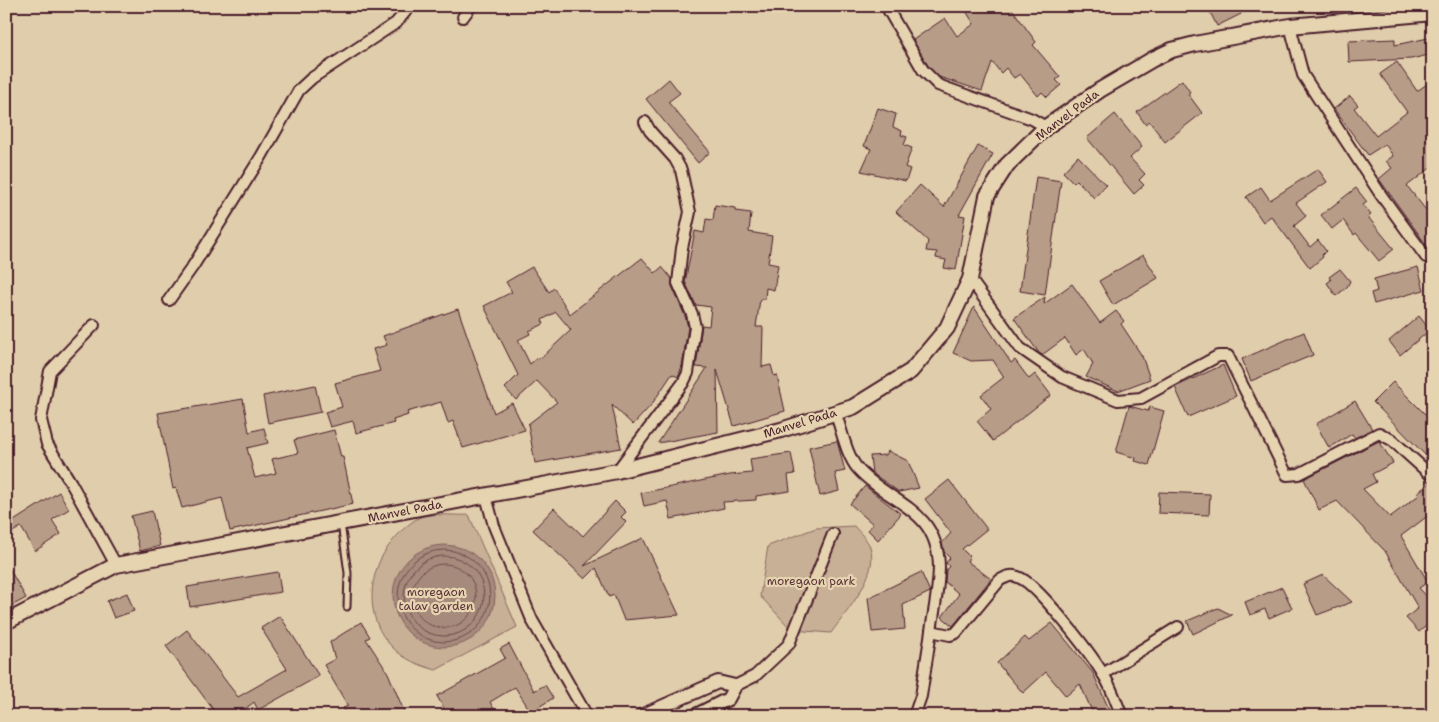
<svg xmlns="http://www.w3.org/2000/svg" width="1439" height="722" font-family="'Shantell Sans',sans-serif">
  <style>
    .green { fill: #c7b096; stroke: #886860 }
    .water { fill: #a68a7b; stroke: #815f5b }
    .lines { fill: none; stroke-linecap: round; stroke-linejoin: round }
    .shore { stroke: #6f4a4b; stroke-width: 1 }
    .building { fill: #b79c88; stroke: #4a1f2b; fill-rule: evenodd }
    .service-casing { stroke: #4a1f2b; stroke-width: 9 }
    .minor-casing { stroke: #4a1f2b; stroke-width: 14 }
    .tertiary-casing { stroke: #4a1f2b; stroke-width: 16 }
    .secondary-casing { stroke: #4a1f2b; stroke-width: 18 }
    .service { stroke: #e6d4b1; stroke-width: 5 }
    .minor { stroke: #e6d4b1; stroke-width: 10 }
    .tertiary { stroke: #e6d4b1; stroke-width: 12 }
    .secondary { stroke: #e6d4b1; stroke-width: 14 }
    .labels { text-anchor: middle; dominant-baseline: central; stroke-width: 4.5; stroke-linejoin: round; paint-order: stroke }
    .street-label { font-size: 12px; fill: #4a1f2b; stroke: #e6d4b1 }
    .park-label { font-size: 12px; fill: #5d353b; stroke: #e6d4b1 }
  </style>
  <rect width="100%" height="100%" fill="#e0cdac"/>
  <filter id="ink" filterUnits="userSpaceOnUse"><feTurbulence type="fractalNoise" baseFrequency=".02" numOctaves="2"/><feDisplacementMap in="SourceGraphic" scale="10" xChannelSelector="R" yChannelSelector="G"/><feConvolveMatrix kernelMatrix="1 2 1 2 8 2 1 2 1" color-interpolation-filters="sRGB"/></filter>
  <g filter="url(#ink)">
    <g class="green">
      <path d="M469,515L517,627L436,670C419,665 405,660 392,647C364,619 367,572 391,543C399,533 411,520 423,516C437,513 456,516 469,515Z"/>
      <path d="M854,526C859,532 868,540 870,547C880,574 846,612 831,633L792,630L760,596L768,546L816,528Z"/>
    </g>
    <circle class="water" cx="444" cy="596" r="51"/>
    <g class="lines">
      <g class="shore">
        <circle cx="444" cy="596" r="46"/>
        <circle cx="444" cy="596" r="40"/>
        <circle cx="444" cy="596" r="32"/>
      </g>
    </g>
    <g class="building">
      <path d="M963,6H1010L1036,42L1033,45L1060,77L1056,80L1061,85L1047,97L1042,92L1038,96L1020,74L1014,78L1006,68L1001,73L992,62L982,91L939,77L928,66L913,40L945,18L957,36L974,24Z"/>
      <path d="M1207,6H1238L1241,14L1217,26Z"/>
      <path d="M1433,37V54L1411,59L1349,62L1348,41L1395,39V45Z"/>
      <path d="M1397,62L1417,91L1433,80V166L1407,186L1433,219V254L1379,179L1392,168L1386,161L1393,156L1385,144L1368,155L1334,109L1350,96L1358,105L1354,108L1376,136L1407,112L1380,74Z"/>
      <path d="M669,79L680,93L668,102L710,152L698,163L646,99Z"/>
      <path d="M1182,80L1190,92L1188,94L1202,113L1165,142L1149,121L1145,124L1137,112Z"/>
      <path d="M878,108L896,114L893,127L902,131L901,135L907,137L904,145L912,148L905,167L910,169L906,181L861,171L871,149L864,146Z"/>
      <path d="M1115,114L1142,147L1130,158L1145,174L1139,180L1144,185L1134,194L1087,138Z"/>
      <path d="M978,146L993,154L959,215L965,216L956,270L944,268L946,260L936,258L937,252L926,251L928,241L896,212L920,185L944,207Z"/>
      <path d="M1078,156L1106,185L1094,198L1077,180L1074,183L1063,172Z"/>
      <path d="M1318,169L1327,182L1296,203L1306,216L1294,226L1310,247L1318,240L1326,251L1322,255L1323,257L1310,268L1271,216L1263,222L1246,197L1261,187L1270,200Z"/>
      <path d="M1036,177L1061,181L1045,295L1020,291Z"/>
      <path d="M1356,188L1367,202L1363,205L1371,215L1368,217L1394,249L1379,261L1356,233L1354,235L1343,220L1332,229L1321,215Z"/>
      <path d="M715,205L735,208V211L751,213L749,232L772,236L768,263L778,265L774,290L766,288L765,299H760L756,327H763L762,367L771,365L774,376L777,375L785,411L734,426L717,370L718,432L658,443L707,368L696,367L702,325L709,326L711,307L696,305L685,282L695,231L704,233L706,219L713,220Z"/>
      <path d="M1143,255L1158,278L1113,305L1099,281Z"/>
      <path d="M642,258L655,273L662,267L672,279V286L685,316L688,327L682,366L678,377L672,374L652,404L633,425L612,405L621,448L535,463L528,424L557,402L537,381L516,400L505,388L518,375L484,306L512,292L506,282L532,267L549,292L554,288L570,314ZM556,312L571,330L540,359L538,357L530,364L518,340L530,334L529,331L544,324L542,320Z"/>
      <path d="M1418,267L1424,290L1374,304L1371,293L1377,291L1374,279Z"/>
      <path d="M1340,269L1350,281L1347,287L1336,296L1327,283L1331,280L1329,277Z"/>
      <path d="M1072,284L1100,323L1116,311L1124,321L1121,324L1142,356L1150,379L1118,391L1086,377L1093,364L1084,349L1076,355L1065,338L1042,355L1039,353L1014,318L1045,297L1044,304Z"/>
      <path d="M974,307L1011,363L1015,360L1029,379L1035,374L1051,395L993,441L977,421L991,409L981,395L1004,377L993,360L971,361L953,353Z"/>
      <path d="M458,309L494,413L512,403L525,430L463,448L453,421L448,423L441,402L407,412L408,415L393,420L394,423L356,433L353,421L330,427L325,412L342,407L335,383L380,371L373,349L387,345L383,336Z"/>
      <path d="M1419,316L1430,330L1400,355L1389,341Z"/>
      <path d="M1304,332L1313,355L1251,381L1242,359Z"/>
      <path d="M1223,365L1236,396L1188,417L1175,387Z"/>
      <path d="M1393,382L1433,422V463L1373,402Z"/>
      <path d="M315,385L321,412L268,423L263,396Z"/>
      <path d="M243,399L249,432L264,428L268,443L247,448L255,478L276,473L272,459L298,453L294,440L334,430L341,457H343L353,504L230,531L222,498L182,508L176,488L173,489L158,413Z"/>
      <path d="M1355,401L1372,429L1355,438L1352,434L1329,448L1316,424Z"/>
      <path d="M1129,406L1148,411L1150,407L1164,411L1149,465L1135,461L1136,458L1116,452Z"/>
      <path d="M837,441L845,471L835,473L839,491L820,496L809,447Z"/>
      <path d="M1379,441L1393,463L1372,474L1376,482L1363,489L1390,517L1419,495L1417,493L1430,483L1433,484V512L1401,536L1428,582L1419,588L1433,603V620L1419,632L1406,618L1418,608L1385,551L1337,501L1319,510L1304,479Z"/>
      <path d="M888,451L908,461L919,488L899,492L872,473L870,456L886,455Z"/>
      <path d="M791,453L795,474L788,475L790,491L756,496V500L723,502L724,508L671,519L667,501L644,506L641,493L730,475L752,473L750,459Z"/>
      <path d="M949,480L987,529L962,549L970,557L967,561L991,579L953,626L942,617L959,594L945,582L946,570L949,566L946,563L950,558L944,552L942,543L951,533L925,499Z"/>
      <path d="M865,486L901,514L878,540L868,530L873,524L850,504Z"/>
      <path d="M59,492L69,509L52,520L61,534L35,551L21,527L6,536V526Z"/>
      <path d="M1159,492L1210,494L1209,515L1158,513Z"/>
      <path d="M615,501L626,512L621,517L626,522L584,566L643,538L679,615L624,620L614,595L609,597L596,568L585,579L533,530L554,508L583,536Z"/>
      <path d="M152,511L160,546L140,551L131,516Z"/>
      <path d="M6,563L26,598L6,609Z"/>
      <path d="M278,572L281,592L190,607L187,587Z"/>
      <path d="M921,572L930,592L903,605L905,629L872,632L868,598Z"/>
      <path d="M1323,575L1352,602L1317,615L1303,584Z"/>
      <path d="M1282,587L1292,608L1269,618L1265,609L1250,615L1245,602Z"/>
      <path d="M127,593L134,611L114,618L107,601Z"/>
      <path d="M1218,608L1232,615L1193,634L1187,621Z"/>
      <path d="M280,616L319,676L258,710L254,702L236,716H218L166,646L187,630L238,697L287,669L261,628Z"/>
      <path d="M361,622L370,637L366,639L388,673L406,716H347L343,708L348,706L324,665L335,659L330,642Z"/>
      <path d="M1052,623L1093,673L1112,716H1094L1080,684L1066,696L1046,672L1023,693L997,663L1025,637L1029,641Z"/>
      <path d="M509,644L534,691L545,685L553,698L531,712L515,687L490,702L498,716H448L437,696L505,658L500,649Z"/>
    </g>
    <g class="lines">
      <g class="service-casing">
        <path id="service" d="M341,523L348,573L347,607"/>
      </g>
      <g class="minor-casing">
        <g id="minor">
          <path d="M886,6L923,70L938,85L1032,119L1046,127"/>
          <path d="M463,17L471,6"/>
          <path d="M1290,26L1303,75L1381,195L1426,257"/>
          <path d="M970,279L1020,348L1062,377L1118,400L1141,398L1218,356H1228L1287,475L1299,474L1379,433L1392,440L1433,477"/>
          <path d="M169,300L193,266L261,157L299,90L312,78L396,23L410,6"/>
          <path d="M94,325L50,371L41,420L47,444L71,483L116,565"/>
          <path d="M835,412C842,430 846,455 858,469C889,504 937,507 939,566C939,587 934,610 931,631L950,635L956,633L1000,580C1006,577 1011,574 1018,577C1037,583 1091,654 1103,674C1111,686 1116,702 1122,716"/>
          <path d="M617,471L683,383L688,373L695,327L692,314L678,283L682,248L690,212L681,170L675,159L650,131L645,122"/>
          <path d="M486,496L494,526L532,620L587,716"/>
          <path d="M1103,674L1178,627"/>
          <path d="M735,686L755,676L789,644L833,534"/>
          <path d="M914,716L921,696L931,631"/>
        </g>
      </g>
      <g class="tertiary-casing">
        <path id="tertiary" d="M641,716L718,682L735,686L728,699L694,716"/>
      </g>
      <g class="secondary-casing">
        <path id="secondary" d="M6,622L116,565L617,471L781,430L853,407L911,371L947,328L970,279L987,196L1007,165L1046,127L1100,90L1153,59L1172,50L1195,44L1290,26L1433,13"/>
      </g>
      <use href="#service" class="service"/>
      <use href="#minor" class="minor"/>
      <use href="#tertiary" class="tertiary"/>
      <use href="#secondary" class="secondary"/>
    </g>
  </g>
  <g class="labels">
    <g class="street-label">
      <text transform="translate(1067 115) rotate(-37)">Manvel Pada</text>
      <text transform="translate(800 423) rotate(-17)">Manvel Pada</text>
      <text transform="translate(405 511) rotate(-11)">Manvel Pada</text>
    </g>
    <g class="park-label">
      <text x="811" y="581">moregaon park</text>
      <text x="436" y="592">moregaon<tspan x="436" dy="14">talav garden</tspan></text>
    </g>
  </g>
  <rect width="1439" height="722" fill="none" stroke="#e6d4b1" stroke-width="25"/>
  <rect x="12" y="12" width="1414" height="697" fill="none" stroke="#4a1f2b" stroke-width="2" filter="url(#ink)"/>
</svg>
